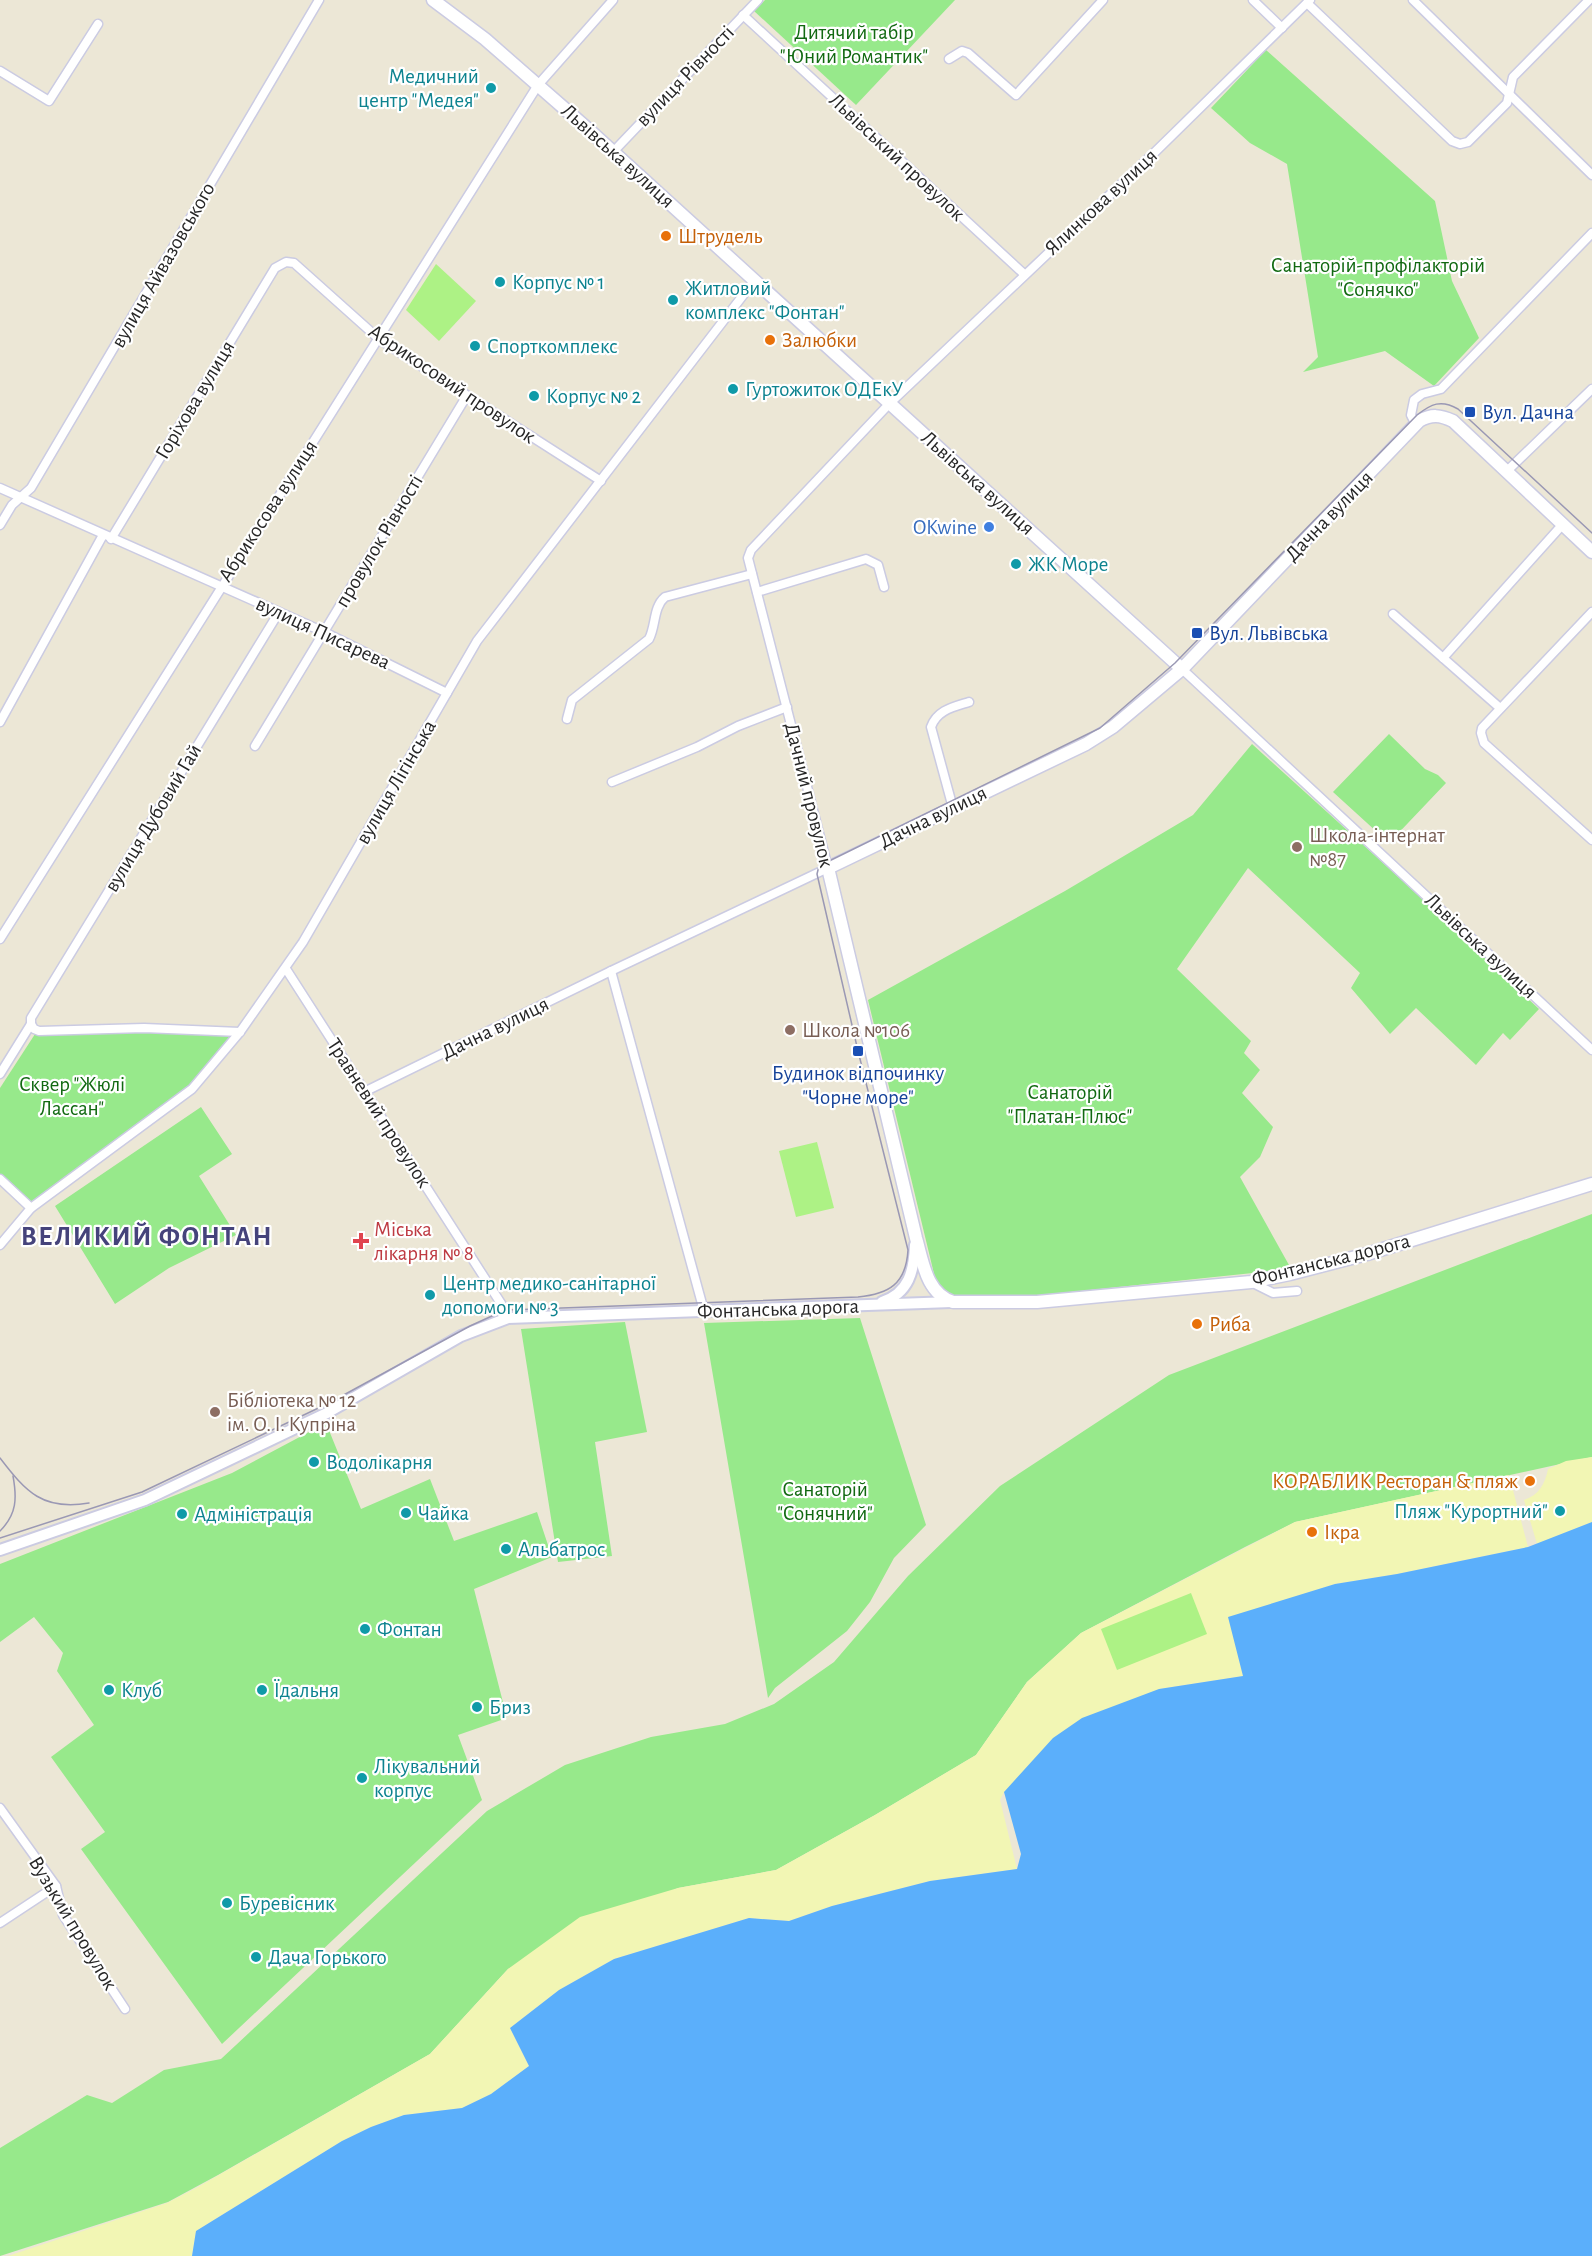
<svg xmlns="http://www.w3.org/2000/svg" width="1592" height="2256" font-family="'Alegreya Sans',sans-serif">
  <style>
    .green { fill: #97e98b }
    .sand { fill: #f2f6b4 }
    .pitch { fill: #adf285 }
    .water { fill: #5baffb }
    .lines { fill: none; stroke-linecap: round; stroke-linejoin: round }
    .minor-casing { stroke: #cbcbe2; stroke-width: 11 }
    .tertiary-casing { stroke: #cbcbe2; stroke-width: 14 }
    .secondary-casing { stroke: #cbcbe2; stroke-width: 15 }
    .minor { stroke: #fff; stroke-width: 8 }
    .tertiary { stroke: #fff; stroke-width: 10 }
    .secondary { stroke: #fff; stroke-width: 12 }
    .tram { stroke: #9a98b4; stroke-width: 1.5 }
    .culture-dot { fill: #0f9aa8; stroke: #fff; stroke-width: 2 }
    .food-dot { fill: #e8710a; stroke: #fff; stroke-width: 2 }
    .transit-dot { fill: #1a4fb4; stroke: #fff; stroke-width: 2 }
    .shop-dot { fill: #3f7fe0; stroke: #fff; stroke-width: 2 }
    .education-dot { fill: #8d6e63; stroke: #fff; stroke-width: 2 }
    .health-dot { fill: #e0444e; stroke: #fff; stroke-width: 2 }
    .labels { text-anchor: middle; dominant-baseline: central; stroke-width: 4.5; stroke-linejoin: round; paint-order: stroke }
    .park-label { font-size: 21px; fill: #116911; stroke: #fff }
    .culture-label { font-size: 21px; fill: #0d838f; stroke: #fff; text-anchor: start }
    .street-label { font-size: 21px; fill: #272727; stroke: #fff }
    .food-label { font-size: 21px; fill: #c56008; stroke: #fff; text-anchor: start }
    .transit-label { font-size: 21px; fill: #164399; stroke: #fff; text-anchor: start }
    .shop-label { font-size: 21px; fill: #366cbe; stroke: #fff; text-anchor: end }
    .education-label { font-size: 21px; fill: #785e54; stroke: #fff; text-anchor: start }
    .health-label { font-size: 21px; fill: #be3a42; stroke: #fff; text-anchor: start }
    .district-label { font-size: 27px; font-weight: bold; letter-spacing: 1.5px; fill: #45437b; stroke: #fff }
  </style>
  <rect width="100%" height="100%" fill="#ece7d6"/>
  <g class="green">
    <path d="M765,0H955L856,105L754,11Z"/>
    <path d="M1266,50L1435,201L1452,281L1479,338L1434,386L1385,351L1303,372L1318,357L1287,164L1250,143L1211,108Z"/>
    <path d="M1389,734L1425,769L1438,775L1446,783L1389,843L1333,792Z"/>
    <path d="M1252,744L1402,880L1539,1009L1510,1040L1503,1033L1476,1065L1416,1008L1390,1034L1351,988L1360,973L1248,868L1177,969L1251,1041L1244,1053L1260,1070L1242,1093L1273,1127L1260,1157L1240,1177L1289,1265L1273,1271L1042,1295H946L936,1282L868,1000L1065,891L1193,815Z"/>
    <path d="M37,1031H238L191,1087L33,1204L0,1175V1088Z"/>
    <path d="M201,1107L232,1154L199,1176L236,1235L169,1268L115,1304L55,1206Z"/>
    <path d="M1592,1214V1457L1295,1522L1245,1547L1081,1633L1027,1682L976,1755L875,1815L776,1870L678,1888L508,1969L430,2054L218,2175L168,2202L0,2256V2148L87,2095L112,2103L164,2070L221,2059L487,1811L565,1765L651,1737L725,1724L774,1704L834,1662L908,1576L1000,1486L1169,1375Z"/>
    <path d="M860,1318L926,1525L894,1558L870,1602L847,1631L775,1688L768,1698L704,1323Z"/>
    <path d="M625,1322L647,1432L595,1442L612,1556L558,1562L521,1329Z"/>
    <path d="M326,1423L361,1509L430,1479L454,1541L537,1512L552,1557L474,1589L507,1718L458,1735L482,1800L222,2044L81,1849L105,1832L51,1757L94,1725L57,1671L63,1653L34,1617L0,1642V1564L232,1473Z"/>
  </g>
  <g class="sand">
    <path d="M1592,1457V1522L1537,1544L1524,1500C1539,1495 1545,1484 1548,1469L1566,1461Z"/>
    <path d="M1509,1475L1528,1547L1397,1574L1335,1584L1229,1618L1243,1676L1159,1689L1004,1792L1000,1800L1017,1869L930,1881L832,1906L789,1921L749,1918L614,1959L559,1990L510,2028L529,2066L491,2094L462,2108L404,2115L371,2127L342,2141L196,2231L192,2256H8L167,2203L198,2187L430,2054L508,1969L580,1917L678,1888L776,1870L875,1815L976,1755L1027,1682L1081,1633L1295,1522Z"/>
  </g>
  <g class="pitch">
    <path d="M436,264L476,301L439,341L406,310Z"/>
    <path d="M817,1142L834,1208L796,1217L779,1151Z"/>
    <path d="M1191,1593L1207,1634L1117,1670L1101,1629Z"/>
  </g>
  <path class="water" d="M1592,1522V2256H192L196,2231L342,2141L371,2127L404,2115L462,2108L491,2094L529,2066L510,2028L559,1990L614,1959L749,1918L789,1921L832,1906L930,1881L1017,1869L1021,1854L1004,1792L1053,1738L1082,1718L1159,1689L1243,1676L1228,1617L1335,1584L1397,1574L1528,1547Z"/>
  <g class="lines">
    <g class="minor-casing">
      <g id="minor">
        <path d="M1253,0L1282,28"/>
        <path d="M1413,0L1592,175"/>
        <path d="M1307,3L1452,141L1460,144L1468,142L1507,103L1513,77L1589,0"/>
        <path d="M743,15L1024,274"/>
        <path d="M949,59L962,51L968,53L1016,95L1103,0"/>
        <path d="M0,71L49,101L98,24"/>
        <path d="M613,152L758,0"/>
        <path d="M1416,425L1411,415L1414,400L1422,394L1441,389L1592,233"/>
        <path d="M1507,471L1592,389"/>
        <path d="M0,488L324,632L447,693"/>
        <path d="M0,525L12,505L31,488L319,0"/>
        <path d="M111,539L275,268L286,262L294,263L379,339L601,481"/>
        <path d="M757,592L866,559L878,565L884,587"/>
        <path d="M1592,612L1482,728L1481,733L1484,743L1592,840"/>
        <path d="M1393,614L1500,708"/>
        <path d="M1443,658L1563,524"/>
        <path d="M1182,669L1592,1050"/>
        <path d="M567,719L572,700L649,639C656,626 653,607 665,597L752,574"/>
        <path d="M0,722L103,535"/>
        <path d="M255,746L466,397"/>
        <path d="M612,782L697,747L738,726L787,707"/>
        <path d="M953,808L931,727C937,710 953,707 969,702"/>
        <path d="M0,939L538,85L613,0"/>
        <path d="M286,969L502,1305L508,1318"/>
        <path d="M611,971L704,1311"/>
        <path d="M31,1024L34,1029L39,1031L144,1028L240,1032"/>
        <path d="M0,1074L31,1024V1018L279,612"/>
        <path d="M366,1091L611,971L828,868L748,558L751,550L890,403L1155,152L1310,0"/>
        <path d="M0,1179L31,1208"/>
        <path d="M0,1245L31,1208L192,1089L240,1032L303,942L477,641L754,281"/>
        <path d="M1251,1282L1273,1293L1297,1291"/>
        <path d="M0,1808L56,1886L63,1915L125,2009"/>
        <path d="M0,1923L56,1886"/>
      </g>
    </g>
    <g class="tertiary-casing">
      <g id="tertiary">
        <path d="M882,1302C909,1293 914,1271 915,1245"/>
        <path d="M0,1550L145,1500L327,1413L461,1336L508,1318L952,1302"/>
      </g>
    </g>
    <g class="secondary-casing">
      <g id="secondary">
        <path d="M433,0L485,39L589,130L1182,669"/>
        <path d="M1592,552L1453,421C1440,415 1432,414 1419,421L1182,669L1113,727L1086,744L828,868L916,1238C923,1262 926,1293 953,1302H1037L1251,1282L1290,1274L1367,1254L1592,1184"/>
      </g>
    </g>
    <use href="#minor" class="minor"/>
    <use href="#tertiary" class="tertiary"/>
    <use href="#secondary" class="secondary"/>
    <g class="tram">
      <path d="M0,1458C26,1492 43,1511 89,1503"/>
      <path d="M0,1531C17,1514 17,1498 13,1476"/>
      <path d="M0,1538L142,1492L329,1403L470,1326L505,1310L858,1297C889,1294 906,1284 908,1250L858,1051L817,874L819,866L1100,728L1175,663L1417,415C1431,404 1441,399 1458,409L1592,533"/>
    </g>
  </g>
  <g class="culture-dot">
    <circle cx="491" cy="88" r="6"/>
    <circle cx="500" cy="282" r="6"/>
    <circle cx="673" cy="300" r="6"/>
    <circle cx="475" cy="346" r="6"/>
    <circle cx="733" cy="389" r="6"/>
    <circle cx="534" cy="396" r="6"/>
    <circle cx="1016" cy="564" r="6"/>
    <circle cx="430" cy="1295" r="6"/>
    <circle cx="314" cy="1462" r="6"/>
    <circle cx="1560" cy="1511" r="6"/>
    <circle cx="406" cy="1513" r="6"/>
    <circle cx="182" cy="1514" r="6"/>
    <circle cx="506" cy="1549" r="6"/>
    <circle cx="365" cy="1629" r="6"/>
    <circle cx="109" cy="1690" r="6"/>
    <circle cx="262" cy="1690" r="6"/>
    <circle cx="477" cy="1707" r="6"/>
    <circle cx="362" cy="1778" r="6"/>
    <circle cx="227" cy="1903" r="6"/>
    <circle cx="256" cy="1957" r="6"/>
  </g>
  <g class="food-dot">
    <circle cx="666" cy="236" r="6"/>
    <circle cx="770" cy="340" r="6"/>
    <circle cx="1197" cy="1324" r="6"/>
    <circle cx="1530" cy="1481" r="6"/>
    <circle cx="1312" cy="1532" r="6"/>
  </g>
  <g class="transit-dot">
    <rect x="1464" y="406" width="12" height="12" rx="3"/>
    <rect x="1191" y="627" width="12" height="12" rx="3"/>
    <rect x="852" y="1045" width="12" height="12" rx="3"/>
  </g>
  <circle class="shop-dot" cx="989" cy="527" r="6"/>
  <g class="education-dot">
    <circle cx="1297" cy="847" r="6"/>
    <circle cx="790" cy="1030" r="6"/>
    <circle cx="215" cy="1412" r="6"/>
  </g>
  <path class="health-dot" d="M358 1232h6v6h6v6h-6v6h-6v-6h-6v-6h6z"/>
  <g class="labels">
    <g class="park-label">
      <text x="854" y="32">Дитячий табір<tspan x="854" dy="24">"Юний Романтик"</tspan></text>
      <text x="1378" y="265">Санаторій-профілакторій<tspan x="1378" dy="24">"Сонячко"</tspan></text>
      <text x="72" y="1084">Сквер "Жюлі<tspan x="72" dy="24">Лассан"</tspan></text>
      <text x="1070" y="1092">Санаторій<tspan x="1070" dy="24">"Платан-Плюс"</tspan></text>
      <text x="825" y="1489">Санаторій<tspan x="825" dy="24">"Сонячний"</tspan></text>
    </g>
    <g class="culture-label">
      <text x="479" y="76" text-anchor="end">Медичний<tspan x="479" dy="24">центр "Медея"</tspan></text>
      <text x="512" y="282">Корпус № 1</text>
      <text x="685" y="288">Житловий<tspan x="685" dy="24">комплекс "Фонтан"</tspan></text>
      <text x="487" y="346">Спорткомплекс</text>
      <text x="745" y="389">Гуртожиток ОДЕкУ</text>
      <text x="546" y="396">Корпус № 2</text>
      <text x="1028" y="564">ЖК Море</text>
      <text x="442" y="1283">Центр медико-санітарної<tspan x="442" dy="24">допомоги № 3</tspan></text>
      <text x="326" y="1462">Водолікарня</text>
      <text x="1548" y="1511" text-anchor="end">Пляж "Курортний"</text>
      <text x="418" y="1513">Чайка</text>
      <text x="194" y="1514">Адміністрація</text>
      <text x="518" y="1549">Альбатрос</text>
      <text x="377" y="1629">Фонтан</text>
      <text x="121" y="1690">Клуб</text>
      <text x="274" y="1690">Їдальня</text>
      <text x="489" y="1707">Бриз</text>
      <text x="374" y="1766">Лікувальний<tspan x="374" dy="24">корпус</tspan></text>
      <text x="239" y="1903">Буревісник</text>
      <text x="268" y="1957">Дача Горького</text>
    </g>
    <g class="street-label">
      <text transform="translate(685 76) rotate(-46)">вулиця Рівності</text>
      <text transform="translate(618 156) rotate(42)">Львівська вулиця</text>
      <text transform="translate(897 157) rotate(43)">Львівський провулок</text>
      <text transform="translate(1101 202) rotate(-43)">Ялинкова вулиця</text>
      <text transform="translate(163 265) rotate(-60)">вулиця Айвазовського</text>
      <text transform="translate(452 384) rotate(34)">Абрикосовий провулок</text>
      <text transform="translate(195 400) rotate(-59)">Горіхова вулиця</text>
      <text transform="translate(978 483) rotate(42)">Львівська вулиця</text>
      <text transform="translate(268 511) rotate(-57)">Абрикосова вулиця</text>
      <text transform="translate(1329 516) rotate(-46)">Дачна вулиця</text>
      <text transform="translate(379 541) rotate(-59)">провулок Рівності</text>
      <text transform="translate(323 633) rotate(25)">вулиця Писарева</text>
      <text transform="translate(396 782) rotate(-60)">вулиця Лігінська</text>
      <text transform="translate(809 795) rotate(76)">Дачний провулок</text>
      <text transform="translate(933 817) rotate(-26)">Дачна вулиця</text>
      <text transform="translate(153 818) rotate(-59)">вулиця Дубовий Гай</text>
      <text transform="translate(1481 946) rotate(43)">Львівська вулиця</text>
      <text transform="translate(495 1028) rotate(-26)">Дачна вулиця</text>
      <text transform="translate(379 1113) rotate(57)">Травневий провулок</text>
      <text transform="translate(1331 1260) rotate(-14)">Фонтанська дорога</text>
      <text transform="translate(778 1309) rotate(-2)">Фонтанська дорога</text>
      <text transform="translate(73 1923) rotate(59)">Вузький провулок</text>
    </g>
    <g class="food-label">
      <text x="678" y="236">Штрудель</text>
      <text x="782" y="340">Залюбки</text>
      <text x="1209" y="1324">Риба</text>
      <text x="1518" y="1481" text-anchor="end">КОРАБЛИК Ресторан &amp; пляж</text>
      <text x="1324" y="1532">Ікра</text>
    </g>
    <g class="transit-label">
      <text x="1482" y="412">Вул. Дачна</text>
      <text x="1209" y="633">Вул. Львівська</text>
      <text x="858" y="1073" text-anchor="middle">Будинок відпочинку<tspan x="858" dy="24">"Чорне море"</tspan></text>
    </g>
    <g class="shop-label">
      <text x="977" y="527">OKwine</text>
    </g>
    <g class="education-label">
      <text x="1309" y="835">Школа-інтернат<tspan x="1309" dy="24">№87</tspan></text>
      <text x="802" y="1030">Школа №106</text>
      <text x="227" y="1400">Бібліотека № 12<tspan x="227" dy="24">ім. О. І. Купріна</tspan></text>
    </g>
    <g class="health-label">
      <text x="374" y="1229">Міська<tspan x="374" dy="24">лікарня № 8</tspan></text>
    </g>
    <g class="district-label">
      <text x="147" y="1236">ВЕЛИКИЙ ФОНТАН</text>
    </g>
  </g>
</svg>
